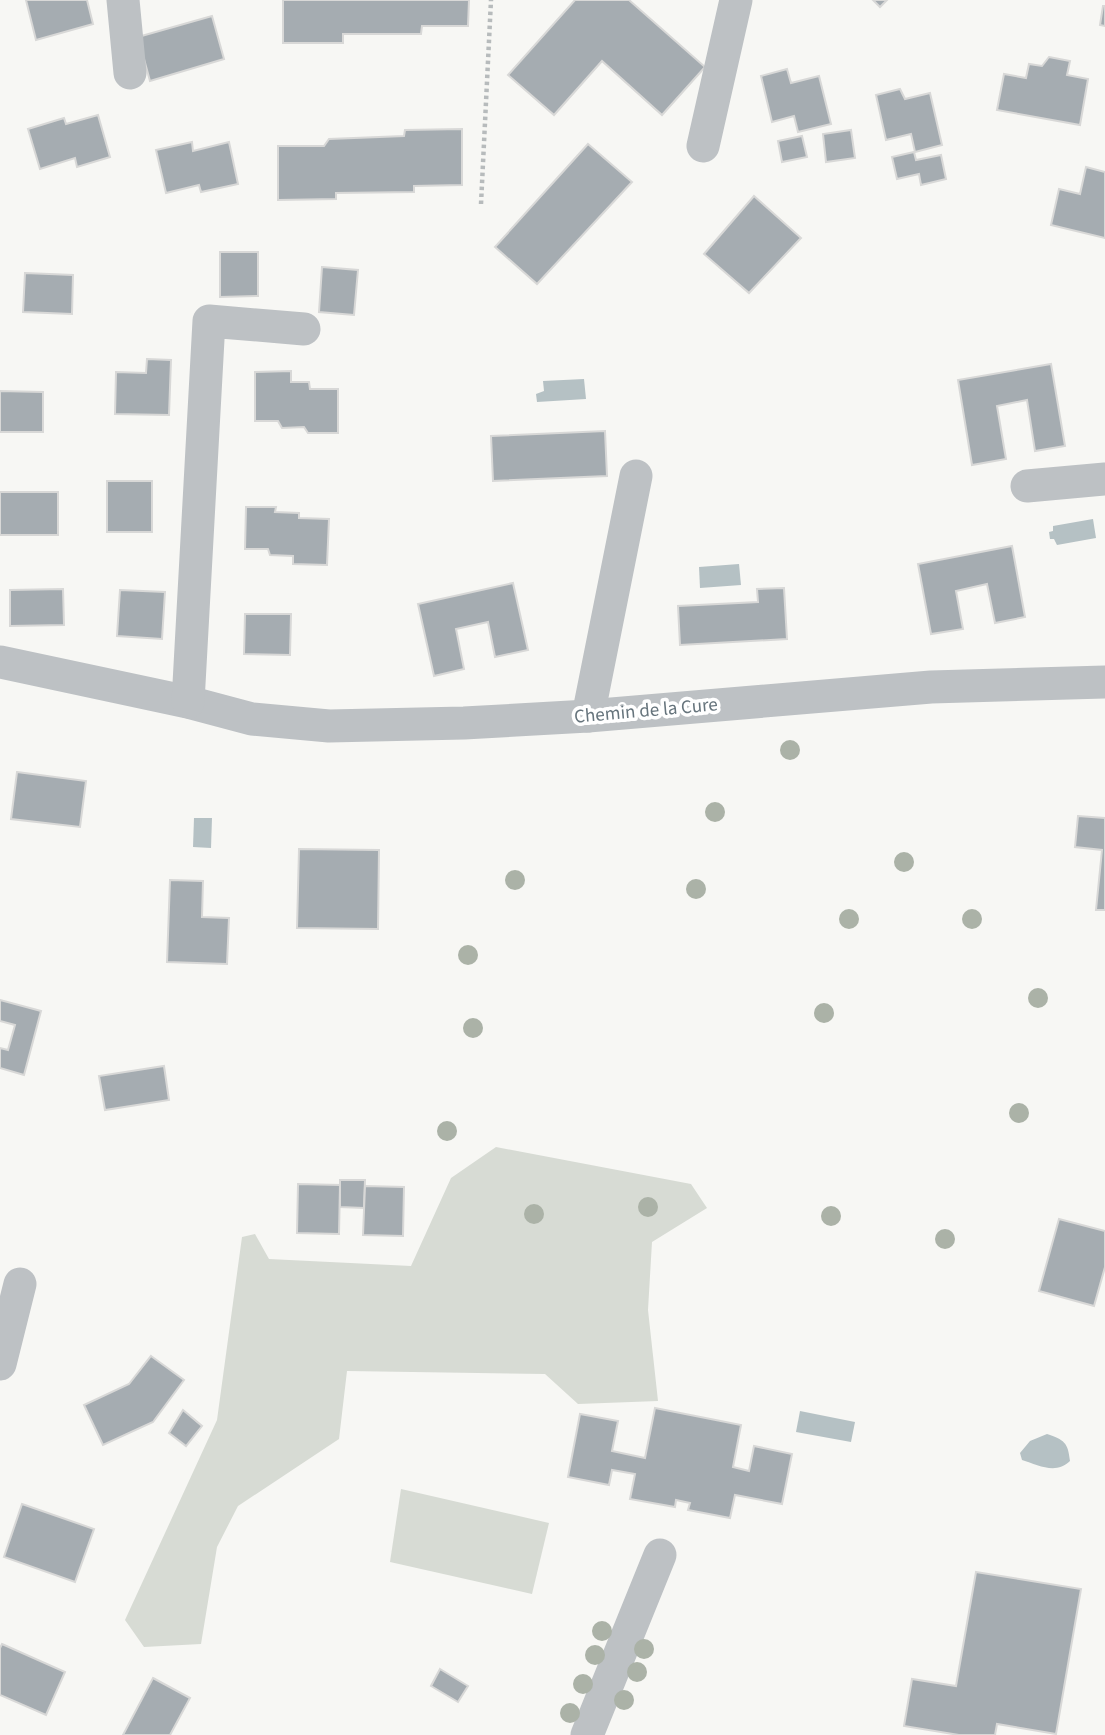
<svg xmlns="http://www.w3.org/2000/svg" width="1105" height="1735" font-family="'Source Sans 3',sans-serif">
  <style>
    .green { fill: #d7dbd4 }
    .water { fill: #b5c1c4 }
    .building { fill: #a5acb1; stroke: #d8d8d7; stroke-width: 2 }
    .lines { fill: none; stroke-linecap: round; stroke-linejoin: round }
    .path { stroke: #b7bbbc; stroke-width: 4.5; stroke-dasharray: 3.5 3.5; stroke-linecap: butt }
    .minor { stroke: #bdc1c4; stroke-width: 33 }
    .tree { fill: #abb2a7 }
    .labels { text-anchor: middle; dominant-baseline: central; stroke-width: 7; stroke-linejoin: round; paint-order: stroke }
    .street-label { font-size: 19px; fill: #66747c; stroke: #fff }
  </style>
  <rect width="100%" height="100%" fill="#f7f7f4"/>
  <g class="green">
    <path d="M496,1147L691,1184L707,1208L652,1242L648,1310L658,1401L578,1404L545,1374L347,1371L339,1439L238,1506L217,1547L201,1644L144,1647L125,1620L217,1420L242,1237L255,1234L269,1259L411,1266L451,1178Z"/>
    <path d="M401,1489L549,1523L532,1594L390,1562Z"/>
  </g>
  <g class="water">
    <path d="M584,379L586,399L537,402L536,394L544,391L543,381Z"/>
    <path d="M1093,519L1096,538L1057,545L1054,539H1050L1049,532L1053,531V526Z"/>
    <path d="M739,564L741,585L700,588L699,567Z"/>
    <path d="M194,818H212L211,848L193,847Z"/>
    <path d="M800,1411L855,1422L851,1442L796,1432Z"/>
    <path d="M1047,1434C1064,1440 1068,1442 1070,1461C1056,1475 1038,1465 1022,1460L1020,1453L1030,1441Z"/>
  </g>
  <g class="building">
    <path d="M26,0H87L93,24L36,40Z"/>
    <path d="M283,0H469L468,26H422L421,34H343V43H283Z"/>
    <path d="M575,0H629L705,67L662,115L602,61L554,115L508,75Z"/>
    <path d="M873,0H887L880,7Z"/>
    <path d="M1103,6H1105V26L1100,25Z"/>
    <path d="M212,16L224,59L150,81L138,37Z"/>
    <path d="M1049,57L1070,61L1067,75L1088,79L1080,125L997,110L1004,74L1026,78L1029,64L1042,66Z"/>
    <path d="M787,69L791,83L819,76L831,124L798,132L794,116L772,122L761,76Z"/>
    <path d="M900,89L905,99L930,93L942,145L915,152L911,134L886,140L876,95Z"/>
    <path d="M98,115L110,157L77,167L75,158L40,169L28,129L64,118L66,124Z"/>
    <path d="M462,129V185L414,186V192L336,193V199L278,200V146H324L329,139L404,136L405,130Z"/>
    <path d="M851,130L855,158L826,162L823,134Z"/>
    <path d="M802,136L807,157L782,162L778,141Z"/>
    <path d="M192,142L193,151L229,142L238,184L201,192L199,185L166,193L156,150Z"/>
    <path d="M588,144L632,182L537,284L495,247Z"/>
    <path d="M914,152L916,160L941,155L946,179L921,185L919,174L897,179L892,157Z"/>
    <path d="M1086,167L1105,172V238L1051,225L1059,189L1080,194Z"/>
    <path d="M754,196L801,238L749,293L704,254Z"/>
    <path d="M220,252H258V296L220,297Z"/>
    <path d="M322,267L358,270L354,315L319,312Z"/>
    <path d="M25,273L73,275L72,314L23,312Z"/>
    <path d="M147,359L171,360L169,415L115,414L116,372L146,373Z"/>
    <path d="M1051,364L1065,446L1035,451L1027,400L997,406L1006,459L972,465L958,380Z"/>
    <path d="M291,371V382H309L310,389H338V433H308L304,427L282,428L278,421H255V372Z"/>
    <path d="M0,391L43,392V432H0Z"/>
    <path d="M605,431L607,476L493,481L491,436Z"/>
    <rect x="107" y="481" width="45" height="51"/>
    <rect x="0" y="492" width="58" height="43"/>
    <path d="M246,507H276L275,512L299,513V518L329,519L327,565L293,564V556L270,555L268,549H245Z"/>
    <path d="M1012,546L1025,617L995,623L987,584L956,591L963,629L931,634L918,564Z"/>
    <path d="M513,583L528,650L495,657L488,622L456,629L464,669L434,676L418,604Z"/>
    <path d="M784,588L787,639L680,645L678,606L758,602L757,589Z"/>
    <path d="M63,589L64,625L10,626V590Z"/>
    <path d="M120,590L165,592L162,639L117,636Z"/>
    <path d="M245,614H291L290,655L244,654Z"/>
    <path d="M17,772L86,781L80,827L11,819Z"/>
    <path d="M1078,816L1105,818V910H1096L1102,850L1075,847Z"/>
    <path d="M299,849L379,850L378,929L297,928Z"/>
    <path d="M170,880L203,881L202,917L229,918L227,964L167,962Z"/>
    <path d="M0,1000L41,1011L24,1075L0,1068V1048L8,1050L15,1025L0,1021Z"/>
    <path d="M164,1066L169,1100L105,1110L99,1076Z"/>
    <path d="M340,1180H365L364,1208L340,1207Z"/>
    <path d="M298,1184L340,1185L339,1234L297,1233Z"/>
    <path d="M365,1186L404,1187L403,1236L363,1235Z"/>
    <path d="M1059,1219L1105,1231V1267L1094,1306L1039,1291Z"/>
    <path d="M151,1356L184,1380L153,1422L103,1445L84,1405L129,1384Z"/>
    <path d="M655,1408L741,1425L733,1467L749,1471L754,1446L792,1454L782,1504L735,1495L730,1518L688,1510L690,1503L676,1500L675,1507L630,1499L635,1474L612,1470L609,1485L568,1477L580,1414L618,1421L612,1451L645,1458Z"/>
    <path d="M183,1410L202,1426L186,1446L169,1433Z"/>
    <path d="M22,1504L94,1529L75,1582L4,1557Z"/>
    <path d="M976,1572L1081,1589L1056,1734L997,1724L995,1735H959L904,1726L912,1679L956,1686Z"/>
    <path d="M2,1644L65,1672L46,1715L0,1695V1648Z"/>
    <path d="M440,1669L468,1686L458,1702L431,1686Z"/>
    <path d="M153,1678L190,1698L170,1735H123Z"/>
  </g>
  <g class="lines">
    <path class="path" d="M481,204L491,0"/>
    <g class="minor">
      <path d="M123,0L130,73"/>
      <path d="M703,146L736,0"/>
      <path d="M1027,486L1105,479"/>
      <path d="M0,662L188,702L252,719L329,726L464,723L588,716L931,687L1105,682"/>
      <path d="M188,702L209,321L304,329"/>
      <path d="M588,716L636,476"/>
      <path d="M0,1364L20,1284"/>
      <path d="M587,1735L660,1555"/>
    </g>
  </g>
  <g class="tree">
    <circle cx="790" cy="750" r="10"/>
    <circle cx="715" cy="812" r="10"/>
    <circle cx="904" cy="862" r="10"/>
    <circle cx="515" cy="880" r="10"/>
    <circle cx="696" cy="889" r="10"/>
    <circle cx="849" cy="919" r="10"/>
    <circle cx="972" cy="919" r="10"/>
    <circle cx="468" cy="955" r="10"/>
    <circle cx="1038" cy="998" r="10"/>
    <circle cx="824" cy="1013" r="10"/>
    <circle cx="473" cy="1028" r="10"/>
    <circle cx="1019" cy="1113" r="10"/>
    <circle cx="447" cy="1131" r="10"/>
    <circle cx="648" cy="1207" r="10"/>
    <circle cx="534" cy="1214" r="10"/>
    <circle cx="831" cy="1216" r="10"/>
    <circle cx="945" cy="1239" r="10"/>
    <circle cx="602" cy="1631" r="10"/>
    <circle cx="644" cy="1649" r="10"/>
    <circle cx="595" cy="1655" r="10"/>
    <circle cx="637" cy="1672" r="10"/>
    <circle cx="583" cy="1684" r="10"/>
    <circle cx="624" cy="1700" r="10"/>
    <circle cx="570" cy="1713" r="10"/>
  </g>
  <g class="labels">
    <g class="street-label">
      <text transform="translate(646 711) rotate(-5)">Chemin de la Cure</text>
    </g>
  </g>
</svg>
